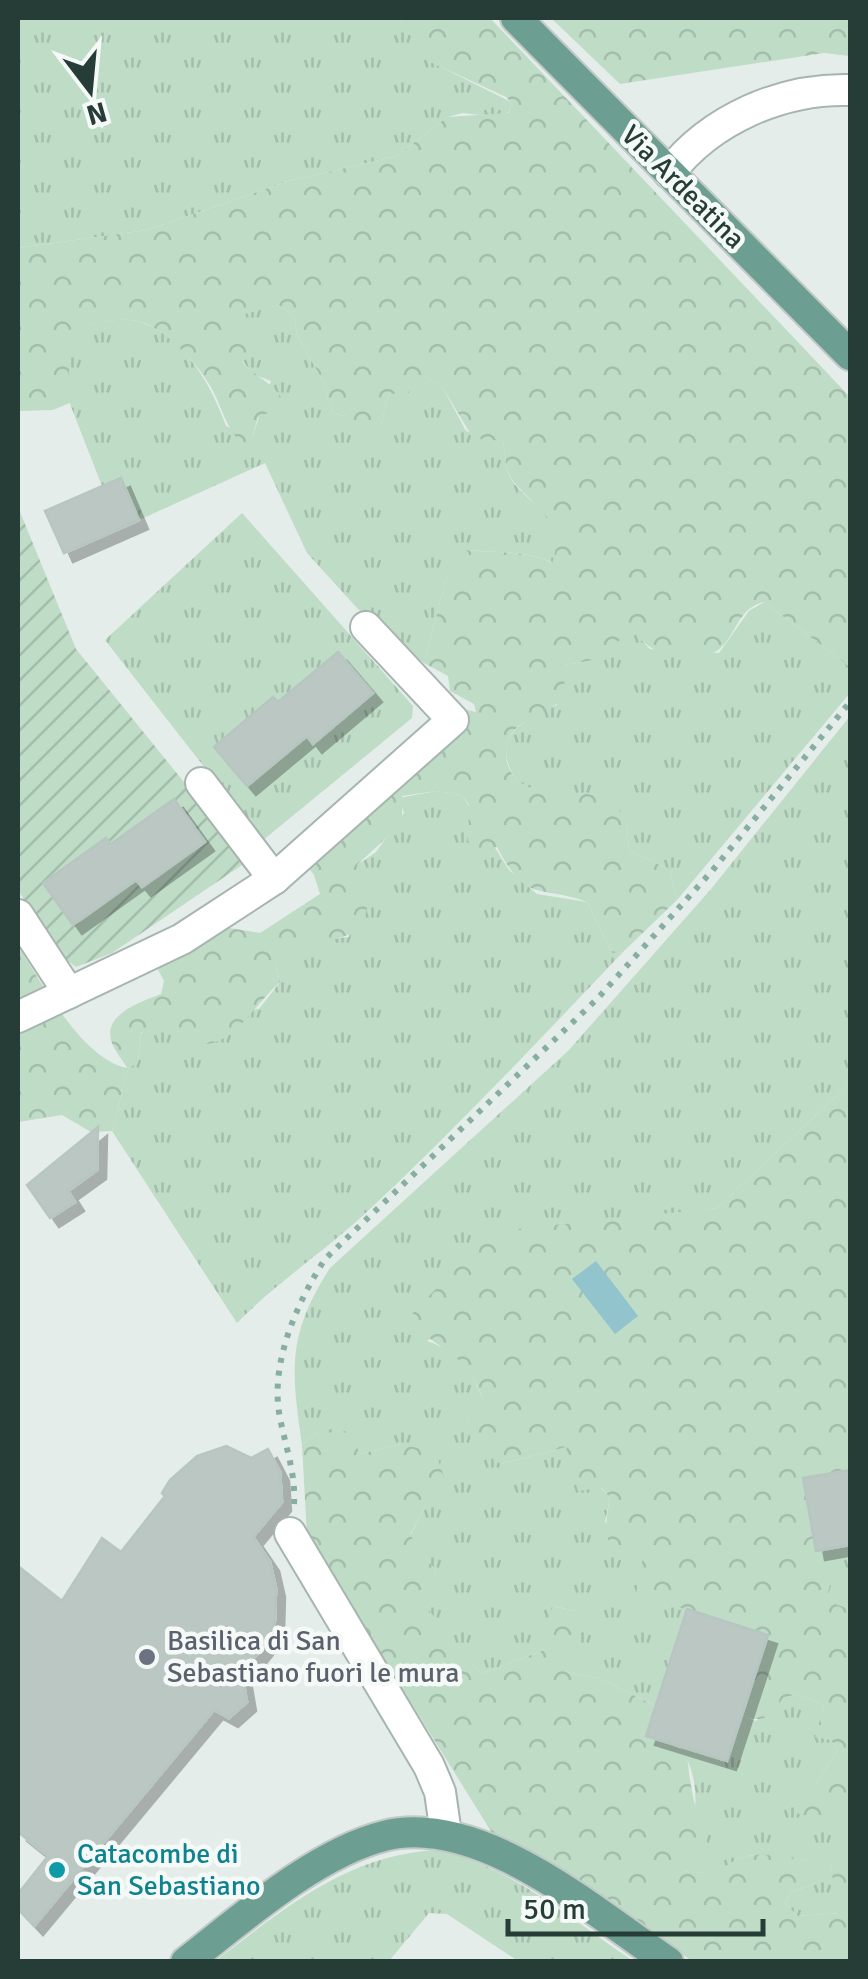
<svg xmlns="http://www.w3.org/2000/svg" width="868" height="1979" font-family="Signika,sans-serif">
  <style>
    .grass { fill: url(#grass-tufts); fill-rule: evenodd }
    .forest { fill: url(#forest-crowns) }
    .garden { fill: url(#garden-furrows); fill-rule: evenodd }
    .water { fill: #91c4cd }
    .building { fill: #bac7c2; stroke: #b7c6c0; stroke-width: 2.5; filter: url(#shadow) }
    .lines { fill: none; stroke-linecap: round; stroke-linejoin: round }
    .minor-casing { stroke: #a7b5b0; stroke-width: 34 }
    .major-casing { stroke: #c2c9c7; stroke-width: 34 }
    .path { stroke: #87aea1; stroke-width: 6; stroke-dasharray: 5 8; stroke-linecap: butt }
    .minor { stroke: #fff; stroke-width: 30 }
    .major { stroke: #6c9f91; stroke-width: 30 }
    .worship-dot { fill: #6b7280; stroke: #f5f9f7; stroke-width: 4 }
    .culture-dot { fill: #0f9aa8; stroke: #f5f9f7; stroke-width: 4 }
    .labels { text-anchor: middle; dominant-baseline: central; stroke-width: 9; stroke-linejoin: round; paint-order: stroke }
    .street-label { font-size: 28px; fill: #253d36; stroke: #f5f9f7 }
    .worship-label { font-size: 28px; fill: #5b616d; stroke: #f5f9f7; text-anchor: start }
    .culture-label { font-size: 28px; fill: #0d838f; stroke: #f5f9f7; text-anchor: start }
  </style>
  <defs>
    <pattern id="grass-tufts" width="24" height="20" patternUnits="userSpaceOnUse" patternTransform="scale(2.5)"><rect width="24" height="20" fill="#bfdcc7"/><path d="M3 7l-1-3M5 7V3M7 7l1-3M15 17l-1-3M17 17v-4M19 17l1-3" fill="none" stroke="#a4beac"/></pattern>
    <pattern id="forest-crowns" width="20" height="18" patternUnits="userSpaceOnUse" patternTransform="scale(2.5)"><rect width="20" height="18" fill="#bfdcc7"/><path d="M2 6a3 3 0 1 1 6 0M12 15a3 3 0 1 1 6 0" fill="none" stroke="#a4beac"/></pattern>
    <pattern id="garden-furrows" width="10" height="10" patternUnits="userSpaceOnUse" patternTransform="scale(2.5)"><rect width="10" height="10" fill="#bfdcc7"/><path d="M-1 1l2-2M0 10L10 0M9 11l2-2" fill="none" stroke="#a4beac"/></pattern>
    <filter id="shadow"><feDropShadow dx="9" dy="9" stdDeviation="0" flood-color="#0004"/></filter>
  </defs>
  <rect width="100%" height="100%" fill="#e4ede9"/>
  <g class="grass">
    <path d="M18,18H399L427,60L511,102L509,112L498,117L463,113L447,117L397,156L289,181L147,230L18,248Z"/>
    <path d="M279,305L294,316L297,335L327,388L326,398L334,414L347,416L358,428L381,425L389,394L426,377L443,388L466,431L503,441C505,452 505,470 511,479C533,511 569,513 553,563C527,550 496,553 467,550L446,579L424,663L358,609L307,553L265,463L139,520L121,478L102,486L70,404L64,331C87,326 120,314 143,323C186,339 212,387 226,426L252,438L271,381L253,374L242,360L245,313Z"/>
    <path d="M242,513L413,706L412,718L262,841L105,640ZM338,652L312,743L307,736L246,786L214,746L273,697L278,702Z"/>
    <path d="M764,602L850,667V693L677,900L670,870L629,850L627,829L602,799C579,795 552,795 530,788C519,784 513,777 509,766C496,732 531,716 557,705L565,665L593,660L627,631H633L650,649L719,653L749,611Z"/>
    <path d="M850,716V1083L717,1208L618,1220L427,1341C458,1352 469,1366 482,1397L466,1421L501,1464L566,1447L610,1498L605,1522L644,1556L637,1594L687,1609L655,1706L601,1679L567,1672L575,1611L554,1606L547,1649L481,1674L426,1608L436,1571L410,1536L424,1509L402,1444L360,1454L322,1428L302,1445C291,1369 287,1335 330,1268L569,1050L711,889Z"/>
    <path d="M436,791L462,795L509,870L537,894L587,902L612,953L623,952C540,1039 458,1127 370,1209C328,1249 278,1281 237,1323L112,1131L128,1069L138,1062L141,1033L167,1019L259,1009L280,982L275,963C295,942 322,940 349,937L357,865L376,852L404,813L399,798Z"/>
    <path d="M848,1537H850V1609L826,1602L816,1551L849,1545Z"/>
    <path d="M798,1694L824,1706L816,1736L831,1740L838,1750L814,1787L850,1825L847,1843L830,1865L841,1913L797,1916L785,1903L793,1891L813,1885L818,1861C799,1862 764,1853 752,1855C717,1863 730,1878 683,1871C694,1830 706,1782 679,1746L727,1761L742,1716L756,1721L783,1698Z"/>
    <path d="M437,1850C509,1865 573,1920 633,1961H518L447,1914L429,1913L389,1961L214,1962C284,1909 346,1855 437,1850Z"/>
  </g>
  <g class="forest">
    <path d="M399,18H490L850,397V667L764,602C727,610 740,661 686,658C660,656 650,649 632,631L593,660L565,665L564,698C549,713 527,715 513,732C507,740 505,752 507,762C520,811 586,778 616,806C627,816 628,836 629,850L670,870L677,900L623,952L612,953L587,902C538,884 527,905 497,847L481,850L468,841L469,805L462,795L436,791L402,796V823L357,865L371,890C368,900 367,913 363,923C353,945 299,937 275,963L280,982C246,1012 216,1080 167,1020L160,1031L141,1032L138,1062L128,1069L112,1131L91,1132L62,1115L18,1122V946C42,983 82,1059 127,1068C123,1060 113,1049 111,1040C104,1013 143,1001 161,994L164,981L154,962L223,927L260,933L320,894L314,875L290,842L454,707L476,712L474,704L450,691L448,676L424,663L446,579L466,550C495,553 527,550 552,563C567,521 536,509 513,481C505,472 505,453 503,441L473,438L443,388L426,377L407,393L389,394L381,425L375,430L358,429L347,416L334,414L326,398L327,388L297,335L294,316L279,305L245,314L256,345L242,361C253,377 270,380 281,397L275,410L258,417L252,438L242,444C226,427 223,411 213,391C201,367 167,330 141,322C117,315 88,326 65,331L72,402L53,410L18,411V248L147,230L289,181L397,156L447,117L509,113L511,102L506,97L426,60Z"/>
    <path d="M551,18H850V56L824,53L620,84Z"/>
    <path d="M850,1083V1470L803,1479L816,1551L833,1573L826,1601L850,1609V1825L836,1815L817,1825L796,1812L797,1792L814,1787L838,1750L831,1740L815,1737L824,1706L798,1694L783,1698C771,1716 764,1724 742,1716L768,1635L636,1594L643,1557C602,1556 603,1534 610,1498L602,1488L578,1491L566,1447L501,1464L473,1447L466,1421L482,1396C460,1343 438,1357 410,1316L490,1232L717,1208Z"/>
    <path d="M322,1428L350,1432L360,1454L402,1444L436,1453L445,1480L422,1488L424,1509L410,1535L436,1571L427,1608L481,1674L547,1649L545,1625L553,1606L575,1611L581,1638L567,1672L601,1679L655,1706L646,1735C699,1753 683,1749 693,1796C696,1812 702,1827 707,1842L684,1871C728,1878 720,1861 753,1855C766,1852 799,1862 819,1861L813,1885L793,1891L785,1903L797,1916L840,1913L830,1865L850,1832V1961H692L549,1861L492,1833L307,1535L302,1445Z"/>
  </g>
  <path class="garden" d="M18,507L76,649L248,861L112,953L76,967L60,955L18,890ZM174,799L205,842L142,887L136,880L72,924L43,883L106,838L111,844Z"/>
  <path class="water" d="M596,1261L638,1316L615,1334L572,1279Z"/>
  <g class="building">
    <path d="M121,478L139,520L64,553L45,511Z"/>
    <path d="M338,652L373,693L313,744L307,736L247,786L214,747L273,697L278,702Z"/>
    <path d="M174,799L205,842L142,887L136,880L73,925L43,883L106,838L111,844Z"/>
    <path d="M98,1127L97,1170L68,1191L75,1202L50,1218L27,1185Z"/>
    <path d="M226,1446L251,1458L268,1449L280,1472L282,1502L253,1537L270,1562L276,1588L275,1621L267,1642L242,1673L247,1702L229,1718L214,1710L34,1926L18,1909V1894L48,1856L18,1832V1566L62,1601L102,1538L121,1552L165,1496L162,1493L170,1480L197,1456Z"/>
    <path d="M850,1470V1545L816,1551L803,1478Z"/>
    <path d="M687,1609L768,1635L727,1761L646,1736Z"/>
  </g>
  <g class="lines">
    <g class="minor-casing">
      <g id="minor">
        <path d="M669,173C711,119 782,88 850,90"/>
        <path d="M201,783L274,879"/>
        <path d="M18,915L69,993"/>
        <path d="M18,1017L182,939L274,879L453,720L366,627"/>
        <path d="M290,1533L429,1766L440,1792L446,1834"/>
      </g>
    </g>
    <g class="major-casing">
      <g id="major">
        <path d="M516,18L850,355"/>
        <path d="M186,1962C241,1919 316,1853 384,1836C479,1812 593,1911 668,1962"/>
      </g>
    </g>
    <path class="path" d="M294,1504C296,1472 284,1443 279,1412C271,1360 298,1301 325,1259L597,999L712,871L850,702"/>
    <use href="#minor" class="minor"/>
    <use href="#major" class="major"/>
  </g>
  <circle class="worship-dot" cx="147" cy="1657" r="10"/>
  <circle class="culture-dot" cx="57" cy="1870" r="10"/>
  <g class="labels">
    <g class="street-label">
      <text transform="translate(683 187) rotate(45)">Via Ardeatina</text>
    </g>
    <g class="worship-label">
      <text x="167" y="1641">Basilica di San<tspan x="167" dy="32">Sebastiano fuori le mura</tspan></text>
    </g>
    <g class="culture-label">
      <text x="77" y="1854">Catacombe di<tspan x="77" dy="32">San Sebastiano</tspan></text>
    </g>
  </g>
  <rect width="868" height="1979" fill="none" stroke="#253d36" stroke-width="40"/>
  <g transform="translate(90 90) rotate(164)" stroke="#f5f9f7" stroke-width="8" paint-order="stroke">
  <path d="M0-8L18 38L0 25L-18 38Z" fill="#253d36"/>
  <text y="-15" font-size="28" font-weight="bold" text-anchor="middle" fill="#253d36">N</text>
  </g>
  <path d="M508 1919v15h255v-15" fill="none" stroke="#253d36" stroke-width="5"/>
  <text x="523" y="1919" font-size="30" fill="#253d36" stroke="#f5f9f7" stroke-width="8" paint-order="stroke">50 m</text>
</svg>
